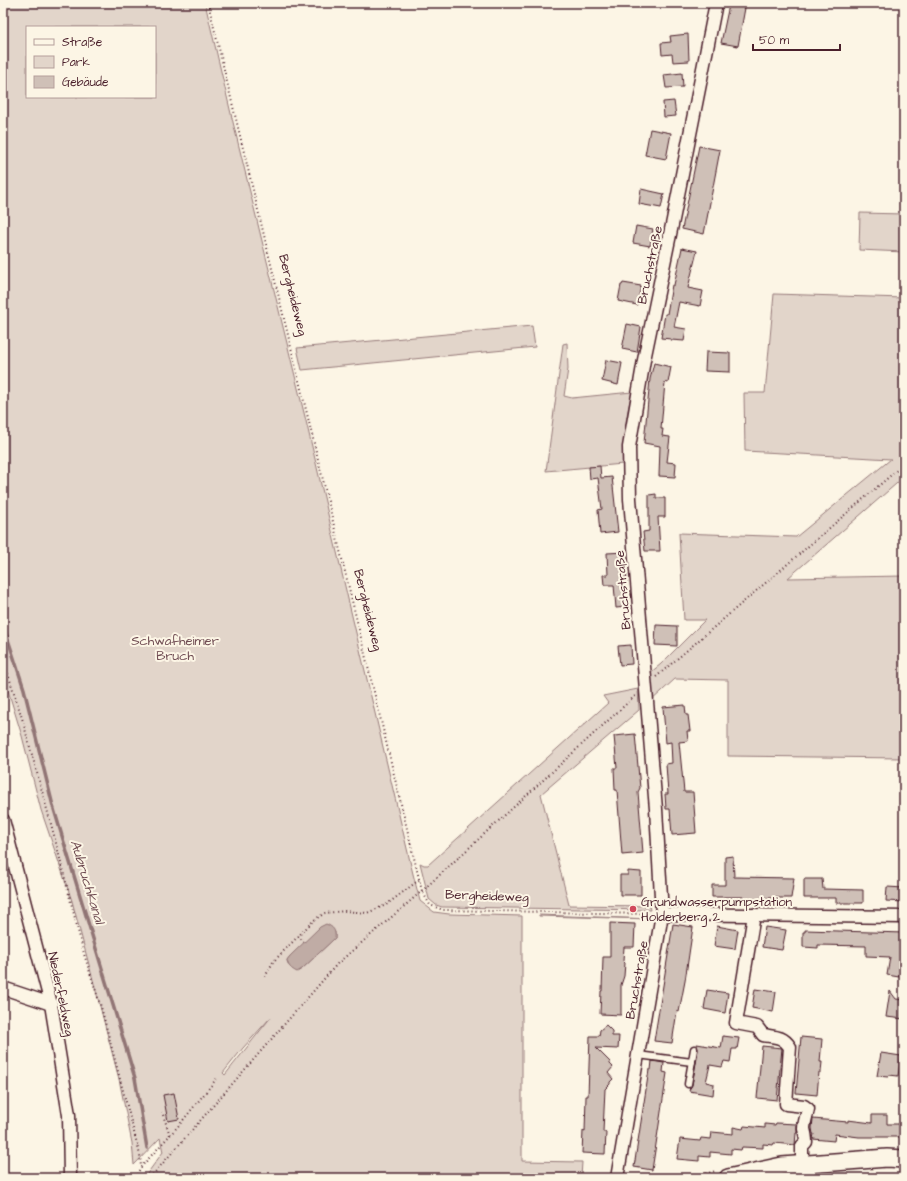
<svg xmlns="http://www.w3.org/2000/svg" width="907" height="1181" font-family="'Architects Daughter',sans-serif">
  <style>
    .green { fill: #e2d5ca; stroke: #967a7a; fill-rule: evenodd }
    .water { fill: #c0aca5; stroke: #917474 }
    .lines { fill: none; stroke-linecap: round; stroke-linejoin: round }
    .stream { stroke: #917474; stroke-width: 3.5 }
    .building { fill: #cfc0b7; stroke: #4a1f2b }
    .lane-casing { stroke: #4a1f2b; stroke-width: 9 }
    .street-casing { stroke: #4a1f2b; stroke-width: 15 }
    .secondary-casing { stroke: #4a1f2b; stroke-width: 20 }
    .path { stroke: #4a1f2b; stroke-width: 2; stroke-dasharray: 1 3; stroke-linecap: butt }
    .lane { stroke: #fcf5e5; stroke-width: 6 }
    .street { stroke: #fcf5e5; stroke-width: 12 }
    .secondary { stroke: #fcf5e5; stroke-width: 17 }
    .poi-dot { fill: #d1495b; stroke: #fcf5e5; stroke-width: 1.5 }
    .labels { text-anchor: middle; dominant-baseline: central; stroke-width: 4; stroke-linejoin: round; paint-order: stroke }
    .street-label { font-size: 13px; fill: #4a1f2b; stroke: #fcf5e5 }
    .park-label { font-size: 13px; fill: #704c53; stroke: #fcf5e5 }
    .poi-label { font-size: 13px; fill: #4a1f2b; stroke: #fcf5e5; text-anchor: start }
    .water-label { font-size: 14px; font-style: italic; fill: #6d4950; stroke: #fcf5e5 }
  </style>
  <rect width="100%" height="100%" fill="#fcf5e5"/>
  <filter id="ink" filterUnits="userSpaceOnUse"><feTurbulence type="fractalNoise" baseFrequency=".025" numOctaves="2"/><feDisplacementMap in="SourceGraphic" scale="8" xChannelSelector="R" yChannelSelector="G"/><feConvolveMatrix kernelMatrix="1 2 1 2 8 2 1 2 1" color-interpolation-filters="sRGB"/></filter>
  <g filter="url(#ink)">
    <g class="green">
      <path d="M3,3H205L232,118L306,421L413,874L420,901L434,912L449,914L522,916V1161L582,1162L581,1178H144L163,1152L160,1138L134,1165L132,1143L119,1079L101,1010L72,901L41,810L22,736L3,674ZM27,27H155V97H27ZM335,932V938L302,969L288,965L287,960L290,956ZM271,1017L225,1075L223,1073L243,1048Z"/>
      <path d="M860,213L904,214V252L859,250Z"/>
      <path d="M774,294L904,298V477L788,578L904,576V758L728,756V680L675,679L650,702V673L661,664L705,620H684L679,533L796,537L891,459L745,451L744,393H765Z"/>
      <path d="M532,326L535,347L302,370L297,348Z"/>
      <path d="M567,343L568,369L564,396L572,398L632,392C626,415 623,440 623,464L546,471L563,344Z"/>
      <path d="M638,689L639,710L541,794L569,905L649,906L650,910L442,907L436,905L429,899L420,863L424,865H428L608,703L603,696Z"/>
      <path d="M539,915L653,919L539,916Z"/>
    </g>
    <path class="water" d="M326,924C333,927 336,930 335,938L302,969L297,972C291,969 288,966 287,960L290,956L320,927Z"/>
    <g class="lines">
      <path class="stream" d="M3,624L24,689L53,806L135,1078L147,1148"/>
    </g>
    <g class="building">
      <path d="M729,5L745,8L738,46L721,43Z"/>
      <path d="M688,34L689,61L673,62L672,54L662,55L661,43L671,42L670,36Z"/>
      <path d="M682,73L683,87L666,88L664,75Z"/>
      <path d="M674,101L676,116L664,117L663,102Z"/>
      <path d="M650,129L671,133L666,159L645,155Z"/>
      <path d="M699,146L720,150L704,234L682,229Z"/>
      <path d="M641,189L664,194L661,208L639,204Z"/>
      <path d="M636,226L653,229L650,246L633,243Z"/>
      <path d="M682,248L697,251L688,288L703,291L700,306L679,302L674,327L686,329L684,341L671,340V339L661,338L665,314H667L672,285H674Z"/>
      <path d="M623,283L641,286L637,305L618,301L621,285H622Z"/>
      <path d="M627,324L641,327L637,352L622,349Z"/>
      <path d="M706,352L730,353V372L705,371Z"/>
      <path d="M606,360L622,363L618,385L602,381Z"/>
      <path d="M654,363L671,367L668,383L665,382L661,429H663L662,436L670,437L667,462L676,463L675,477L659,476L660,446L644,443L650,379Z"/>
      <path d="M600,466L601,478L612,477L618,532L600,534L598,510L602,509L598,478L590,479L589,467Z"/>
      <path d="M656,494V498H665V517H658L660,551H645L643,532L649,531V495Z"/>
      <path d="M625,552L627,584H624L626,607L616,608L614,585H604L603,575H608L607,553Z"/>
      <path d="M656,625L677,626V646L655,645Z"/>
      <path d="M631,645L632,664L620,665L618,646Z"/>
      <path d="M685,705L686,715H688L690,731H687L688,741L679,742L684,792H693L696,833L672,835L670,809H666L665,794H668L666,764L672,763L671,742L666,743L663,707Z"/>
      <path d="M635,734L640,788L638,792L643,853L622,855L617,790H615L614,768H617L614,736Z"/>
      <path d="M733,856L734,877L794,878L791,898H764V900H760V901H749V900H744V897H712V885H725V857Z"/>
      <path d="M628,871L641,872V895H620V875H628Z"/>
      <path d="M804,879H822L823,889L863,890V903H836V898H804Z"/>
      <path d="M887,887L904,888V902L886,901Z"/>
      <path d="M610,923L635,924L634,947H624L623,961L625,963L624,976L621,985V1015L600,1014L601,991H602L603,957H610Z"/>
      <path d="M673,924L693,927L685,981L679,1012L677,1011L672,1043L654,1041Z"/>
      <path d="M717,926L738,930L735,949L714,946Z"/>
      <path d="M765,927L786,930L782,950L762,947Z"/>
      <path d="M805,930L904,933V958H902L899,977L887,975L890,957L866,956V946L818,945V948L803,947V932H805Z"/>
      <path d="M755,989L776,992L773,1012L752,1008Z"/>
      <path d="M707,990L728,993L725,1013L704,1009Z"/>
      <path d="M890,991L896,999L904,1000V1019L886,1017Z"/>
      <path d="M606,1025L612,1031V1036H619L618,1049L596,1048L610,1062V1064L613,1067L608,1073L613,1079L610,1082V1084L605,1089L603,1132H606L605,1154L582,1153L583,1131L585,1132L586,1096H588L590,1036H599L600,1030Z"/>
      <path d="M723,1036L739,1038L737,1049H732L730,1062L724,1061L722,1067L710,1065L706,1082L714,1084L713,1095L689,1091L690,1088L692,1085L696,1063L698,1050L697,1044L721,1048Z"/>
      <path d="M801,1037L822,1039L820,1062H822L821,1072H819L817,1095L796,1093Z"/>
      <path d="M762,1046L782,1048L777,1100L757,1098Z"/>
      <path d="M881,1053L901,1056L898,1076L889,1075L888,1077L877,1076Z"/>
      <path d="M652,1061L664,1063L663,1072L667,1073L652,1170L634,1167L649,1070H651Z"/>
      <path d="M174,1093L179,1119L168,1121L163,1095Z"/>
      <path d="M872,1115H887V1124H904V1137H859L835,1134L834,1141L813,1139L814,1134H813L812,1128L813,1119L848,1122V1120L872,1123Z"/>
      <path d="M797,1122V1133H796L795,1145L774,1143L773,1145L763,1144V1148L742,1147L741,1150L731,1149V1154L710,1152V1157L699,1156V1161L677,1159L680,1139L700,1141L701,1138L711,1139L712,1132L733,1134V1127L743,1129L744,1126L765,1128V1124L775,1125L776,1123L796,1124Z"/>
    </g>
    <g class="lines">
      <g class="lane-casing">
        <g id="lane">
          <path d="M638,1055L692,1062"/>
          <path d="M688,1084L694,1049"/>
        </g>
      </g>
      <g class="street-casing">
        <g id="street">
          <path d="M3,820L51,1004L69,1115L70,1178"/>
          <path d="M662,914L904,917"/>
          <path d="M754,915L736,1023L757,1027L763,1035C775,1037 783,1036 790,1047L786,1104L804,1106L808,1109C807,1115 804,1122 804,1129C805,1133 806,1137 806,1142L802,1146V1156"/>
          <path d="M3,988L51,1004"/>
          <path d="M617,1178L662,914L656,809L630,499L629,447L644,360L673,220L716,3"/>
        </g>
      </g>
      <g class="secondary-casing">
        <path id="secondary" d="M728,1178L782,1166L887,1158L904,1159"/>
      </g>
      <g class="path">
        <path d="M208,3L422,891L430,905L443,910L650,914"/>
        <path d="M3,658L22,718L54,835L84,954L101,1007L140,1155L141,1167"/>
        <path d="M656,677L904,464"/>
        <path d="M298,936L304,942"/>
        <path d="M265,977L273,962L314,920L325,913L345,911L367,913L386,905L419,880"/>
        <path d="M170,1135L180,1124L218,1077"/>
        <path d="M135,1178L141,1167L170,1135L162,1112"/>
        <path d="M150,1178L338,963L422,891L635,696"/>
        <path d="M690,1178L716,1171"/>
      </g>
      <use href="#lane" class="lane"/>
      <use href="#street" class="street"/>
      <use href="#secondary" class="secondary"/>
    </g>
  </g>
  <circle class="poi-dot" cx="633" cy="909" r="4"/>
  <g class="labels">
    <g class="street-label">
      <text transform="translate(650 265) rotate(-78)">Bruchstraße</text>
      <text transform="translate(293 295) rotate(76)">Bergheideweg</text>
      <text transform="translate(623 590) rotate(-95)">Bruchstraße</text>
      <text transform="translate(368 610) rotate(76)">Bergheideweg</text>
      <text transform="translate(487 896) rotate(2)">Bergheideweg</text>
      <text transform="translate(637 980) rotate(-80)">Bruchstraße</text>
      <text transform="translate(61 994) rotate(78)">Niederfeldweg</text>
    </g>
    <g class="park-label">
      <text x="175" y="641">Schwafheimer<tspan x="175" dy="15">Bruch</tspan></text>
    </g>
    <g class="poi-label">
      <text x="641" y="902">Grundwasserpumpstation<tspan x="641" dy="15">Holderberg 2</tspan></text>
    </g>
    <g class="water-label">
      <text transform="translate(87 882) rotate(73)">Aubruchkanal</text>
    </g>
  </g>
  <rect width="907" height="1181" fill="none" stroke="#fcf5e5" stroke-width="16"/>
  <rect x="8" y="8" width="891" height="1165" fill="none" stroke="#4a1f2b" stroke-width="1.5" filter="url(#ink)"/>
  <rect x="26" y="26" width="130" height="72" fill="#fcf5e5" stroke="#b59f9b"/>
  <rect x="34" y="39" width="20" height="6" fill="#fcf5e5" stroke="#b59f9b"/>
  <text x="62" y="46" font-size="12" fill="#4a1f2b">Straße</text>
  <rect x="34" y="56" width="20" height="12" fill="#e2d5ca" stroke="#b59f9b"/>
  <text x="62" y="66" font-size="12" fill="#4a1f2b">Park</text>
  <rect x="34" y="76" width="20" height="12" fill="#cfc0b7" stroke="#b59f9b"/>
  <text x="62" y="86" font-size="12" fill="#4a1f2b">Gebäude</text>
  <path d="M753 44v6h87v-6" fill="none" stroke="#4a1f2b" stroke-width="2"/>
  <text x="759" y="44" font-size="12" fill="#4a1f2b" stroke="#fcf5e5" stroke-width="3" paint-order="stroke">50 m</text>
</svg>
